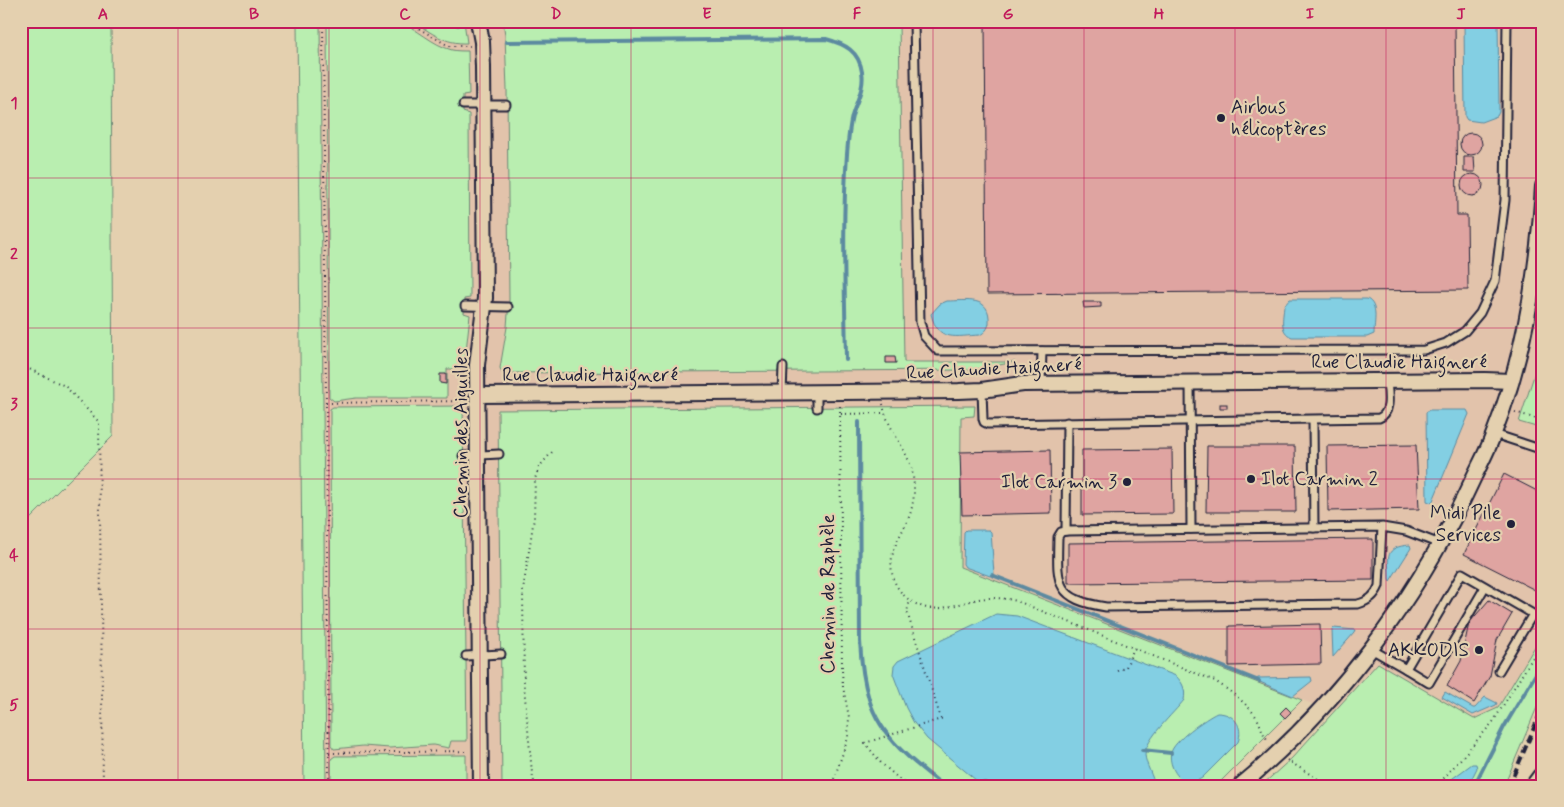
<svg xmlns="http://www.w3.org/2000/svg" width="1564" height="807" font-family="Mynerve,sans-serif">
  <style>
    .built { fill: #e2c3ab }
    .green { fill: #b9eeb0; stroke: #6e8876 }
    .water { fill: #83cfe3; stroke: #5c8aa0 }
    .lines { fill: none; stroke-linecap: round; stroke-linejoin: round }
    .stream { stroke: #5c8aa0; stroke-width: 4 }
    .building { fill: #dfa4a1; stroke: #22223b }
    .lane-casing { stroke: #22223b; stroke-width: 11 }
    .street-casing { stroke: #22223b; stroke-width: 18 }
    .primary-casing { stroke: #22223b; stroke-width: 25 }
    .path { stroke: #22223b; stroke-width: 2; stroke-dasharray: 1 4; stroke-linecap: butt }
    .lane { stroke: #e4d0af; stroke-width: 7 }
    .street { stroke: #e4d0af; stroke-width: 14 }
    .primary { stroke: #e4d0af; stroke-width: 21 }
    .rail { stroke: #22223b; stroke-width: 4; stroke-dasharray: 8 4; stroke-linecap: butt }
    .grid { fill: none; stroke: #c2185b; stroke-width: 1; stroke-opacity: 0.55 }
    .poi-dot { fill: #22223b; stroke: #e4d0af; stroke-width: 2 }
    .labels { text-anchor: middle; dominant-baseline: central; stroke-width: 4.5; stroke-linejoin: round; paint-order: stroke }
    .poi-label { font-size: 19px; fill: #22223b; stroke: #e4d0af; text-anchor: end }
    .street-label { font-size: 19px; fill: #22223b; stroke: #e4d0af }
    .neatline { fill: none; stroke: #c2185b; stroke-width: 2 }
    .grid-label { font-size: 16px; text-anchor: middle; font-weight: bold; fill: #c2185b }
  </style>
  <rect width="100%" height="100%" fill="#e4d0af"/>
  <filter id="ink" filterUnits="userSpaceOnUse"><feTurbulence type="fractalNoise" baseFrequency=".02" numOctaves="2"/><feDisplacementMap in="SourceGraphic" scale="10" xChannelSelector="R" yChannelSelector="G"/><feConvolveMatrix kernelMatrix="1 2 1 2 8 2 1 2 1" color-interpolation-filters="sRGB"/></filter>
  <g filter="url(#ink)">
    <path class="built" d="M297,21H1543V681L1499,786L1338,714L960,567L844,786H304Z"/>
    <g class="green">
      <path d="M21,21H111L113,436L21,528Z"/>
      <path d="M297,21H320L326,786H304Z"/>
      <path d="M327,21H398C417,28 432,45 452,50C457,51 463,51 468,51L469,95L463,96V112L469,114L470,298L464,299V313L470,315L464,369H447V398H356L334,401L329,397Z"/>
      <path d="M413,21H464L467,43C445,44 431,33 413,21Z"/>
      <path d="M503,21H899L904,362H1015L973,370L502,373L500,368L507,327L509,300L507,90L505,35Z"/>
      <path d="M1543,338V429L1519,422L1539,360Z"/>
      <path d="M463,406L467,741H451L449,748L433,745L390,748L363,746L334,749L331,745L330,409L333,407Z"/>
      <path d="M975,406L974,416L961,417L960,567L1302,700L1216,786H502L498,410Z"/>
      <path d="M1543,633V693L1504,786H1261L1292,758L1378,663L1474,719L1498,708Z"/>
      <path d="M466,755V786H331V759L335,756Z"/>
    </g>
    <g class="water">
      <path d="M1464,21H1498L1499,112L1497,116L1481,122L1467,120L1465,117Z"/>
      <path d="M1290,299H1367C1379,305 1374,322 1374,334L1367,337H1292C1279,332 1283,318 1284,306Z"/>
      <path d="M947,301C966,301 991,295 989,323C988,329 985,332 980,335C956,336 938,343 931,314L940,304Z"/>
      <path d="M1429,410H1467L1469,414L1432,503L1427,501L1426,412Z"/>
      <path d="M966,530H989L991,532L994,574L990,576L965,567L963,564L964,532Z"/>
      <path d="M1410,545L1411,548L1390,581L1389,579C1389,557 1383,547 1410,545Z"/>
      <path d="M996,614L1017,616L1176,676C1183,683 1186,690 1184,700C1174,713 1145,739 1145,755C1146,765 1153,776 1155,786H983L927,739L914,723L906,708L893,674L894,666L898,661Z"/>
      <path d="M1334,628L1355,630L1354,633L1333,657L1332,630Z"/>
      <path d="M1311,677L1312,681L1293,696L1255,680L1258,678Z"/>
      <path d="M1445,692L1473,708H1475L1485,697L1497,703L1496,705L1473,715L1442,697Z"/>
      <path d="M1217,713C1234,713 1244,726 1238,742L1202,778C1197,781 1192,783 1187,782C1177,780 1168,763 1171,753C1173,741 1206,718 1217,713Z"/>
      <path d="M1472,764H1476L1477,768L1468,786H1446L1449,781Z"/>
    </g>
    <g class="lines">
      <g class="stream">
        <path d="M448,21L458,25"/>
        <path d="M507,42L826,39C845,44 859,51 862,72C865,87 856,102 852,116C849,128 848,142 847,154C842,222 845,291 846,360"/>
        <path d="M859,422L860,641C861,660 863,680 869,699C880,737 914,763 944,786"/>
        <path d="M992,575L1259,681"/>
        <path d="M1142,750L1171,753"/>
        <path d="M973,786L985,783"/>
        <path d="M1474,786L1504,727L1543,662"/>
      </g>
    </g>
    <g class="building">
      <path d="M985,21H1455L1457,215H1467L1468,290L987,294Z"/>
      <circle cx="1471" cy="144" r="11"/>
      <path d="M1464,157H1474L1475,172H1464Z"/>
      <circle cx="1472" cy="185" r="11"/>
      <path d="M1083,302H1101V307L1084,308Z"/>
      <path d="M886,357H895L896,363H886Z"/>
      <path d="M440,374H446V384L440,383Z"/>
      <rect x="1220" y="404" width="7" height="4"/>
      <path d="M1416,445L1419,509L1328,511L1327,446Z"/>
      <path d="M1207,446H1295L1296,512H1206Z"/>
      <path d="M1172,449L1173,514L1082,515V450Z"/>
      <path d="M1050,450L1051,513L962,515L960,452Z"/>
      <path d="M1504,474L1543,494V594L1464,554Z"/>
      <path d="M1373,539V580L1068,583V543Z"/>
      <path d="M1489,600L1512,614L1497,640L1490,676L1474,703L1447,686L1461,661L1469,623Z"/>
      <path d="M1320,624L1321,664L1229,666V626Z"/>
      <path d="M1286,707L1291,712L1285,718L1280,713Z"/>
    </g>
    <g class="lines">
      <g class="lane-casing">
        <g id="lane">
          <path d="M914,21L920,322L924,336L938,351L1424,350L1446,343L1465,331L1480,313L1495,281L1505,200L1507,21"/>
          <path d="M463,105H506"/>
          <path d="M465,306L508,307"/>
          <path d="M1190,382L1191,529"/>
          <path d="M1041,384L1042,351"/>
          <path d="M982,390L983,419L984,422L988,424L1379,418C1392,413 1388,393 1387,381"/>
          <path d="M817,392V408"/>
          <path d="M782,393L783,367"/>
          <path d="M1313,420L1314,528"/>
          <path d="M1494,434L1543,450"/>
          <path d="M463,456L499,454"/>
          <path d="M1382,527L1379,586C1375,596 1369,601 1358,604L1106,607C1054,599 1057,583 1058,537L1061,532L1066,531L1382,527L1406,531L1440,544"/>
          <path d="M1066,531L1067,422"/>
          <path d="M1371,649L1406,669L1462,573L1533,614L1499,671"/>
          <path d="M466,656L501,654"/>
          <path d="M1406,669L1429,683L1485,587"/>
        </g>
      </g>
      <g class="street-casing">
        <g id="street">
          <path d="M478,21L482,42L483,67L485,298L477,365L481,786"/>
          <path d="M478,395L959,391L982,390L1023,384L1485,380L1511,381"/>
          <path d="M1240,786C1339,704 1418,597 1472,481C1479,466 1488,450 1494,433C1525,355 1538,270 1543,186"/>
        </g>
      </g>
      <g class="primary-casing">
        <path id="primary" d="M1537,786L1543,778"/>
      </g>
      <g class="path">
        <path d="M323,21L329,786"/>
        <path d="M406,21L449,46H470"/>
        <path d="M21,365L65,386L99,422L103,786"/>
        <path d="M326,403L464,401"/>
        <path d="M883,404C887,431 910,450 913,477C915,489 914,500 911,511C907,526 896,539 893,553C886,579 902,602 927,608C943,611 963,602 979,599C992,597 1004,598 1017,601L1215,681C1231,692 1246,702 1257,718C1261,725 1261,731 1267,739"/>
        <path d="M1515,412L1543,421"/>
        <path d="M841,414L884,413"/>
        <path d="M1117,671L1126,667L1134,648"/>
        <path d="M329,753L469,751"/>
        <path d="M1287,760L1329,786"/>
        <path d="M834,779L848,738L849,717L843,687L842,670L840,405"/>
        <path d="M535,786L532,773L524,686L523,590L534,518L535,479L539,467L552,452"/>
        <path d="M907,786L881,763L865,743L941,719L907,612L910,600"/>
        <path d="M1437,786L1493,722L1543,641"/>
      </g>
      <use href="#lane" class="lane"/>
      <use href="#street" class="street"/>
      <use href="#primary" class="primary"/>
      <path class="rail" d="M1509,786L1543,707"/>
    </g>
  </g>
  <path class="grid" d="M178,21V786M329,21V786M480,21V786M631,21V786M782,21V786M933,21V786M1084,21V786M1235,21V786M1386,21V786M21,178H1543M21,328H1543M21,479H1543M21,629H1543"/>
  <g class="poi-dot">
    <circle cx="1221" cy="118" r="5"/>
    <circle cx="1251" cy="479" r="5"/>
    <circle cx="1127" cy="482" r="5"/>
    <circle cx="1511" cy="524" r="5"/>
    <circle cx="1479" cy="650" r="5"/>
  </g>
  <g class="labels">
    <g class="poi-label">
      <text x="1231" y="107" text-anchor="start">Airbus<tspan x="1231" dy="22">hélicoptères</tspan></text>
      <text x="1261" y="479" text-anchor="start">Ilot Carmin 2</text>
      <text x="1117" y="482">Ilot Carmin 3</text>
      <text x="1501" y="513">Midi Pile<tspan x="1501" dy="22">Services</tspan></text>
      <text x="1469" y="650">AKKODIS</text>
    </g>
    <g class="street-label">
      <text x="1399" y="362">Rue Claudie Haigneré</text>
      <text transform="translate(994 369) rotate(-3)">Rue Claudie Haigneré</text>
      <text x="590" y="375">Rue Claudie Haigneré</text>
      <text transform="translate(461 433) rotate(-90)">Chemin des Aiguilles</text>
      <text transform="translate(828 594) rotate(-90)">Chemin de Raphèle</text>
    </g>
  </g>
  <rect width="1564" height="807" fill="none" stroke="#e4d0af" stroke-width="55"/>
  <rect x="28" y="28" width="1508" height="752" class="neatline"/>
  <g class="grid-label">
    <text x="103" y="19">A</text>
    <text x="254" y="19">B</text>
    <text x="405" y="19">C</text>
    <text x="556" y="19">D</text>
    <text x="707" y="19">E</text>
    <text x="857" y="19">F</text>
    <text x="1008" y="19">G</text>
    <text x="1159" y="19">H</text>
    <text x="1310" y="19">I</text>
    <text x="1461" y="19">J</text>
    <text x="14" y="108">1</text>
    <text x="14" y="259">2</text>
    <text x="14" y="409">3</text>
    <text x="14" y="560">4</text>
    <text x="14" y="710">5</text>
  </g>
</svg>
